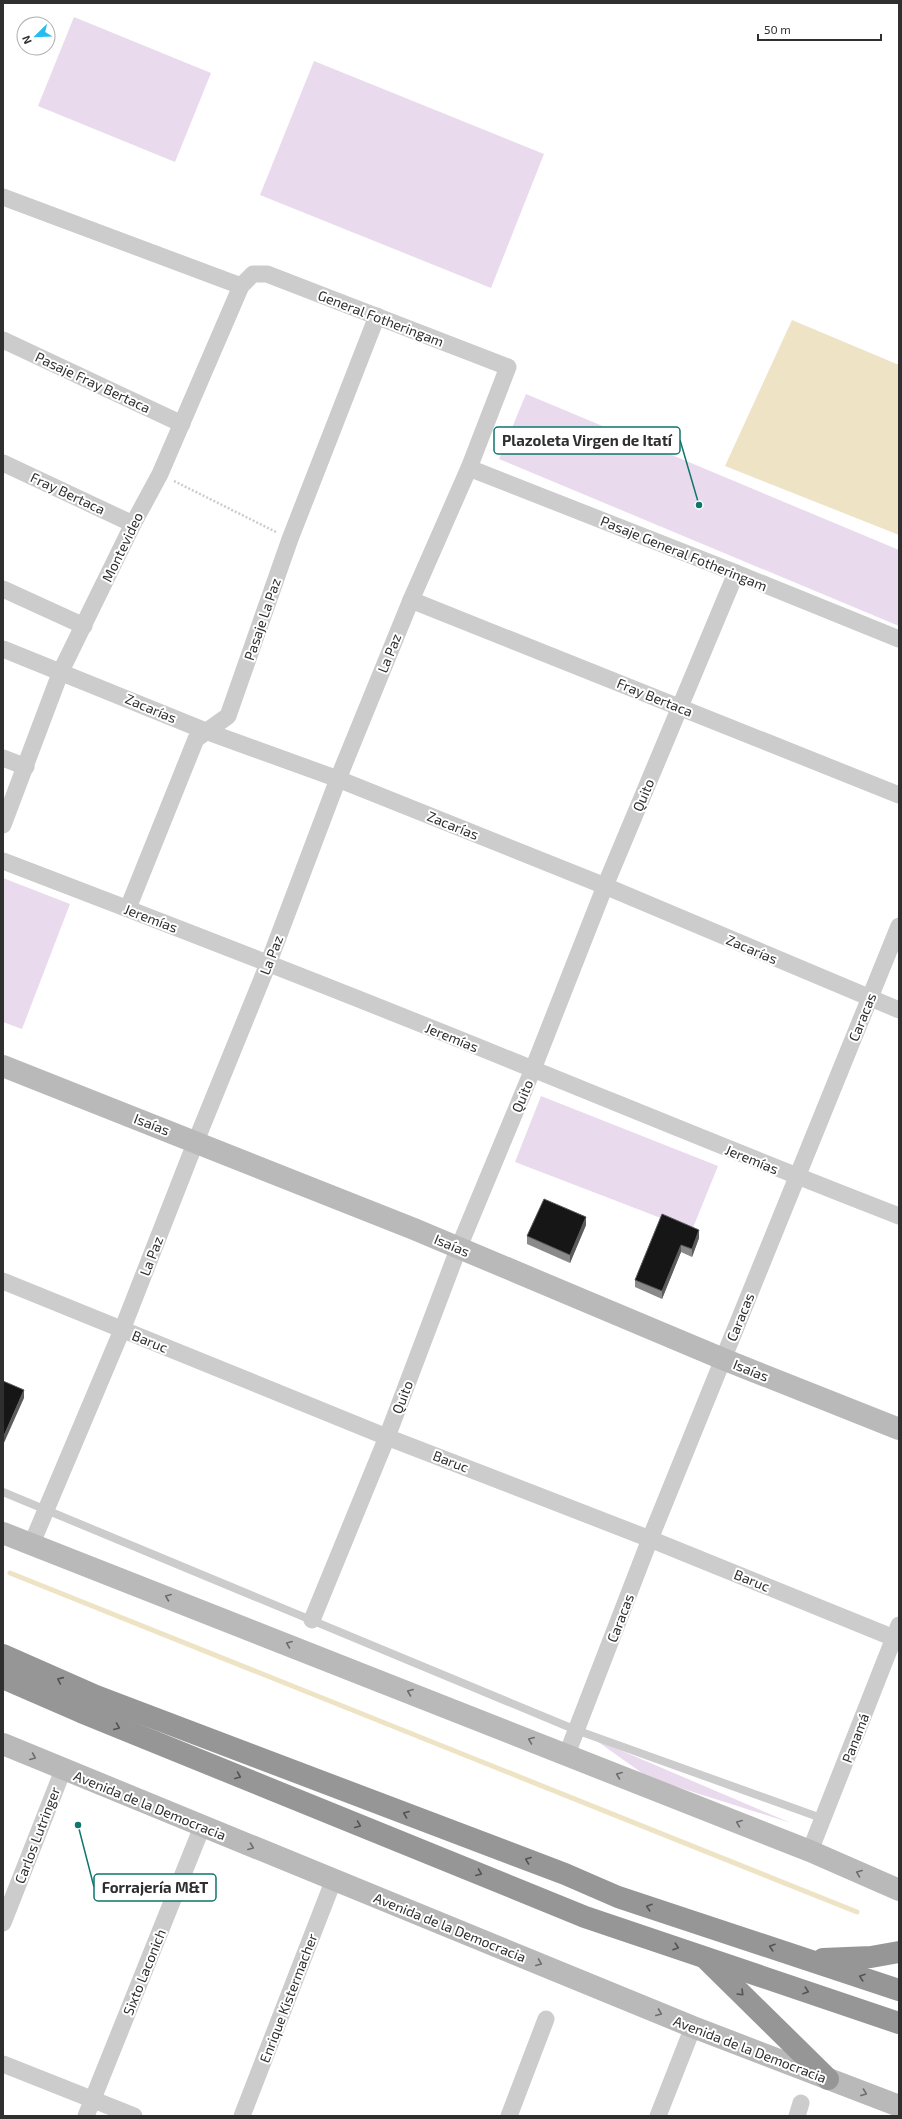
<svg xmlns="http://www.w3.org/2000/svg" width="902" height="2119" font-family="'Exo 2',sans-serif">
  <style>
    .green { fill: #e9dbed }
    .water { fill: #efe3c6 }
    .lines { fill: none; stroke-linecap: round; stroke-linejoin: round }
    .stream { stroke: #efe3c6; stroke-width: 5 }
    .path { stroke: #ccc; stroke-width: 2.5; stroke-dasharray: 2 2; stroke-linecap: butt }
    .lane { stroke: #ccc; stroke-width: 8 }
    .street { stroke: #ccc; stroke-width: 17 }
    .secondary { stroke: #b9b9b9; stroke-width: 22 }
    .highway { stroke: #969696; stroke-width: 22 }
    .wall { fill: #8a8a8a }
    .shaded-wall { fill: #5c5c5c }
    .building { fill: #161616; stroke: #5c5c5c }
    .oneway { stroke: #6d6d6d }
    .oneway2 { stroke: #535353 }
    .labels { text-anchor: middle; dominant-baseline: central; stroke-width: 4; stroke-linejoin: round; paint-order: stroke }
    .street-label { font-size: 14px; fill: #2f2f2f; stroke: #fff }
    .leader { fill: none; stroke: #0f766e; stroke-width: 1.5 }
    .callout-dot { fill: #0f766e; stroke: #fff; stroke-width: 1.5 }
    .callout { fill: #fff; stroke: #0f766e; stroke-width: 1.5 }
    .callout-label { font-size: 15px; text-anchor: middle; font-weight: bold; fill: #2f2f2f }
  </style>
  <rect width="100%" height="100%" fill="#fff"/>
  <g class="green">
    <path d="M74,17L211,73L175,162L38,106Z"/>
    <path d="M314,61L544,154L491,288L260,195Z"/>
    <path d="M526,394L899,550V626L499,459Z"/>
    <path d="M3,878L70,904L22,1029L3,1022Z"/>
    <path d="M541,1096L718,1166L692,1230L515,1162Z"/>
    <path d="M594,1739L791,1823L649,1778Z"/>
  </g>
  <path class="water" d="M792,320L899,365V535L725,466Z"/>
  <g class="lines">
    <path class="stream" d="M10,1573L857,1912"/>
    <path class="path" d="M174,481L276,532"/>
    <path class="lane" d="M3,1492L576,1730L824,1819"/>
    <g class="street">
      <path d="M3,197L241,286"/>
      <path d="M3,340L182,424"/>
      <path d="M3,463L133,524"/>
      <path d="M469,468L736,573L899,639"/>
      <path d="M3,589L84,626"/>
      <path d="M411,600L899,795"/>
      <path d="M3,649L208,732L338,779L605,886L899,1010"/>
      <path d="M3,758L26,767"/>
      <path d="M3,825L61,671L133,524L160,474L241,286L253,274H267L508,367L469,468L411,600L338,779L268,964L196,1141L122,1330L32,1543"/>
      <path d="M3,861C181,929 359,998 535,1070C656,1119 777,1169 899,1216"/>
      <path d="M128,908L196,739L228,716L290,539L377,316"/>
      <path d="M3,1281L387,1437L650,1539L899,1640"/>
      <path d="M312,1620L387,1437L459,1247L533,1069L605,886L736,573"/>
      <path d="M567,1754L650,1539L899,926"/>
      <path d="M810,1851L899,1625"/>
      <path d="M3,1923L63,1770"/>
      <path d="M3,2064L134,2116"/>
      <path d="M86,2116L202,1827"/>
      <path d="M242,2116L334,1879"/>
      <path d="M509,2116L546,2019"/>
      <path d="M658,2116L693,2027"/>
      <path d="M797,2116L801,2103"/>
    </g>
    <g class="secondary">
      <path d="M3,1066L414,1229L723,1359L899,1429"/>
      <path d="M3,1533L810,1851L899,1890"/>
      <path d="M3,1744L693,2027L899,2106"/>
    </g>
    <g class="highway">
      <path d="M3,1655L96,1696L565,1874L618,1897L899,1990"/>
      <path d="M3,1678L81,1712L585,1917L899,2023"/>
      <path d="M823,1959L871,1957L899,1952"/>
      <path d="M707,1960L828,2079"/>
    </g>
  </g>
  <g class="wall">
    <path d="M586,1225L570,1263L527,1244V1236Z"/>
    <path d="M699,1230V1238L692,1257L681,1252L662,1299L635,1287V1280Z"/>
  </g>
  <g class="shaded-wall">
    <path d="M586,1217V1225L570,1263V1255Z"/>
    <path d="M699,1230V1238L692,1257V1249Z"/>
    <path d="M681,1245V1252L662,1299V1291Z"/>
    <path d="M24,1390V1398L3,1445V1438Z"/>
  </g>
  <g class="building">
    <path d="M544,1199L586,1217L570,1255L527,1236Z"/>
    <path d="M662,1214L699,1230L692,1249L681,1245L662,1291L635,1280Z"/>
    <path d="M3,1381L24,1390L3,1438Z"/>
  </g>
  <defs><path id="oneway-chevron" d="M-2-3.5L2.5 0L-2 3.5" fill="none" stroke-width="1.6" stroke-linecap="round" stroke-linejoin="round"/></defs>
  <g class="oneway">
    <use href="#oneway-chevron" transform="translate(168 1597) rotate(-158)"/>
    <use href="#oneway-chevron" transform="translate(289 1644) rotate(-158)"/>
    <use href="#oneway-chevron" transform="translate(410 1692) rotate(-158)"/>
    <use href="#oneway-chevron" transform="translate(531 1740) rotate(-158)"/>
    <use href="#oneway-chevron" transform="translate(33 1757) rotate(23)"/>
    <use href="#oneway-chevron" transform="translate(619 1775) rotate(-158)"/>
    <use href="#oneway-chevron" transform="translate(739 1823) rotate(-158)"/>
    <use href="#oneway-chevron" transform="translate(251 1847) rotate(21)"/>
    <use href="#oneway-chevron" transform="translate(859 1873) rotate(-158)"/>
    <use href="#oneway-chevron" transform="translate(539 1963) rotate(22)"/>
    <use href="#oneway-chevron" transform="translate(659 2013) rotate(22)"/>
    <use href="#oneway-chevron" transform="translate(864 2093) rotate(21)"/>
  </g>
  <g class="oneway2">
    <use href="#oneway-chevron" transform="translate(60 1680) rotate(-156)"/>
    <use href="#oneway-chevron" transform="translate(117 1727) rotate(22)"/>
    <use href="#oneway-chevron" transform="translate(238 1776) rotate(22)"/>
    <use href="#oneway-chevron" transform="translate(406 1814) rotate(-159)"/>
    <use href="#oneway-chevron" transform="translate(358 1825) rotate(22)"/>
    <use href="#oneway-chevron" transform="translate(528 1860) rotate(-159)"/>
    <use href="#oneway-chevron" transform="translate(479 1873) rotate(22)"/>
    <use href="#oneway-chevron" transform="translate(649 1907) rotate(-162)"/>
    <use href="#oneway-chevron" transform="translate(676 1947) rotate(18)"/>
    <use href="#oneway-chevron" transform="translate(772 1947) rotate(-162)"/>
    <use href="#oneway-chevron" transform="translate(862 1977) rotate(-161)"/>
    <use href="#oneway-chevron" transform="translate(806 1991) rotate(19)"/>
    <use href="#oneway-chevron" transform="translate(741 1993) rotate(45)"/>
  </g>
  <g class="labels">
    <g class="street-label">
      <text transform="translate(381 318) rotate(21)">General Fotheringam</text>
      <text transform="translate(93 382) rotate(25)">Pasaje Fray Bertaca</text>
      <text transform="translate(68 493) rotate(25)">Fray Bertaca</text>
      <text transform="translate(122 547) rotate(-64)">Montevideo</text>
      <text transform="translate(684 553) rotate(22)">Pasaje General Fotheringam</text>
      <text transform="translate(262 619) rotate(-71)">Pasaje La Paz</text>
      <text transform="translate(389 653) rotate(-68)">La Paz</text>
      <text transform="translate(655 697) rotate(22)">Fray Bertaca</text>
      <text transform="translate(151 708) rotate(23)">Zacarías</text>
      <text transform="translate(643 795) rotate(-67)">Quito</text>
      <text transform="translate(453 825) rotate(22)">Zacarías</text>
      <text transform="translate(151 918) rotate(21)">Jeremías</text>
      <text transform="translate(752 949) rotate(23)">Zacarías</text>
      <text transform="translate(271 955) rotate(-69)">La Paz</text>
      <text transform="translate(862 1017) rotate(-68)">Caracas</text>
      <text transform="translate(452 1037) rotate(22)">Jeremías</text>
      <text transform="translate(522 1096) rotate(-67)">Quito</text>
      <text transform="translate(152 1124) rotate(21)">Isaías</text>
      <text transform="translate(752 1159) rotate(22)">Jeremías</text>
      <text transform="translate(452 1245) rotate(23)">Isaías</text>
      <text transform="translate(151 1256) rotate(-69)">La Paz</text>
      <text transform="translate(740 1317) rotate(-68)">Caracas</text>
      <text transform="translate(150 1341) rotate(22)">Baruc</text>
      <text transform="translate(751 1370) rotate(22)">Isaías</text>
      <text transform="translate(402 1397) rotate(-69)">Quito</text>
      <text transform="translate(451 1461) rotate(21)">Baruc</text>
      <text transform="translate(752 1580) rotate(22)">Baruc</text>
      <text transform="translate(620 1618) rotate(-69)">Caracas</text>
      <text transform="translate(855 1738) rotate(-69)">Panamá</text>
      <text transform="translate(150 1805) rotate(22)">Avenida de la Democracia</text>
      <text transform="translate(37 1835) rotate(-69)">Carlos Lutringer</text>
      <text transform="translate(450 1927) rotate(22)">Avenida de la Democracia</text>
      <text transform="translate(144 1972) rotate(-68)">Sixto Laconich</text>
      <text transform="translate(288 1998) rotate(-69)">Enrique Kistermacher</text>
      <text transform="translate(750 2049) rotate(21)">Avenida de la Democracia</text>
    </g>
  </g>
  <path class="leader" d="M699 505L680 440M78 1825L94 1887"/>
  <g class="callout-dot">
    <circle cx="699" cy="505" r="4"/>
    <circle cx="78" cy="1825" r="4"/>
  </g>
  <g class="callout">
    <rect x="494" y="427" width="186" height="27" rx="4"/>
    <rect x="94" y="1874" width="122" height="27" rx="4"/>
  </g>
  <g class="callout-label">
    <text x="587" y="446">Plazoleta Virgen de Itatí</text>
    <text x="155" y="1893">Forrajería M&amp;T</text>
  </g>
  <rect width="902" height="2119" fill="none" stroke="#2f2f2f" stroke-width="8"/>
  <g transform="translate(36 36) rotate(247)"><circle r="19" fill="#ffffff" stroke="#acacac"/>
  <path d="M0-3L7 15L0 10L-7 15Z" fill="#23bdf3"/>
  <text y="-6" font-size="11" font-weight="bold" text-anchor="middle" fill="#2f2f2f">N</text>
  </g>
  <path d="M758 34v6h123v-6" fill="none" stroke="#2f2f2f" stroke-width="2"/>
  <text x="764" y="34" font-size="12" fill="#2f2f2f" stroke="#ffffff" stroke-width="3" paint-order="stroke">50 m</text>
</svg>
